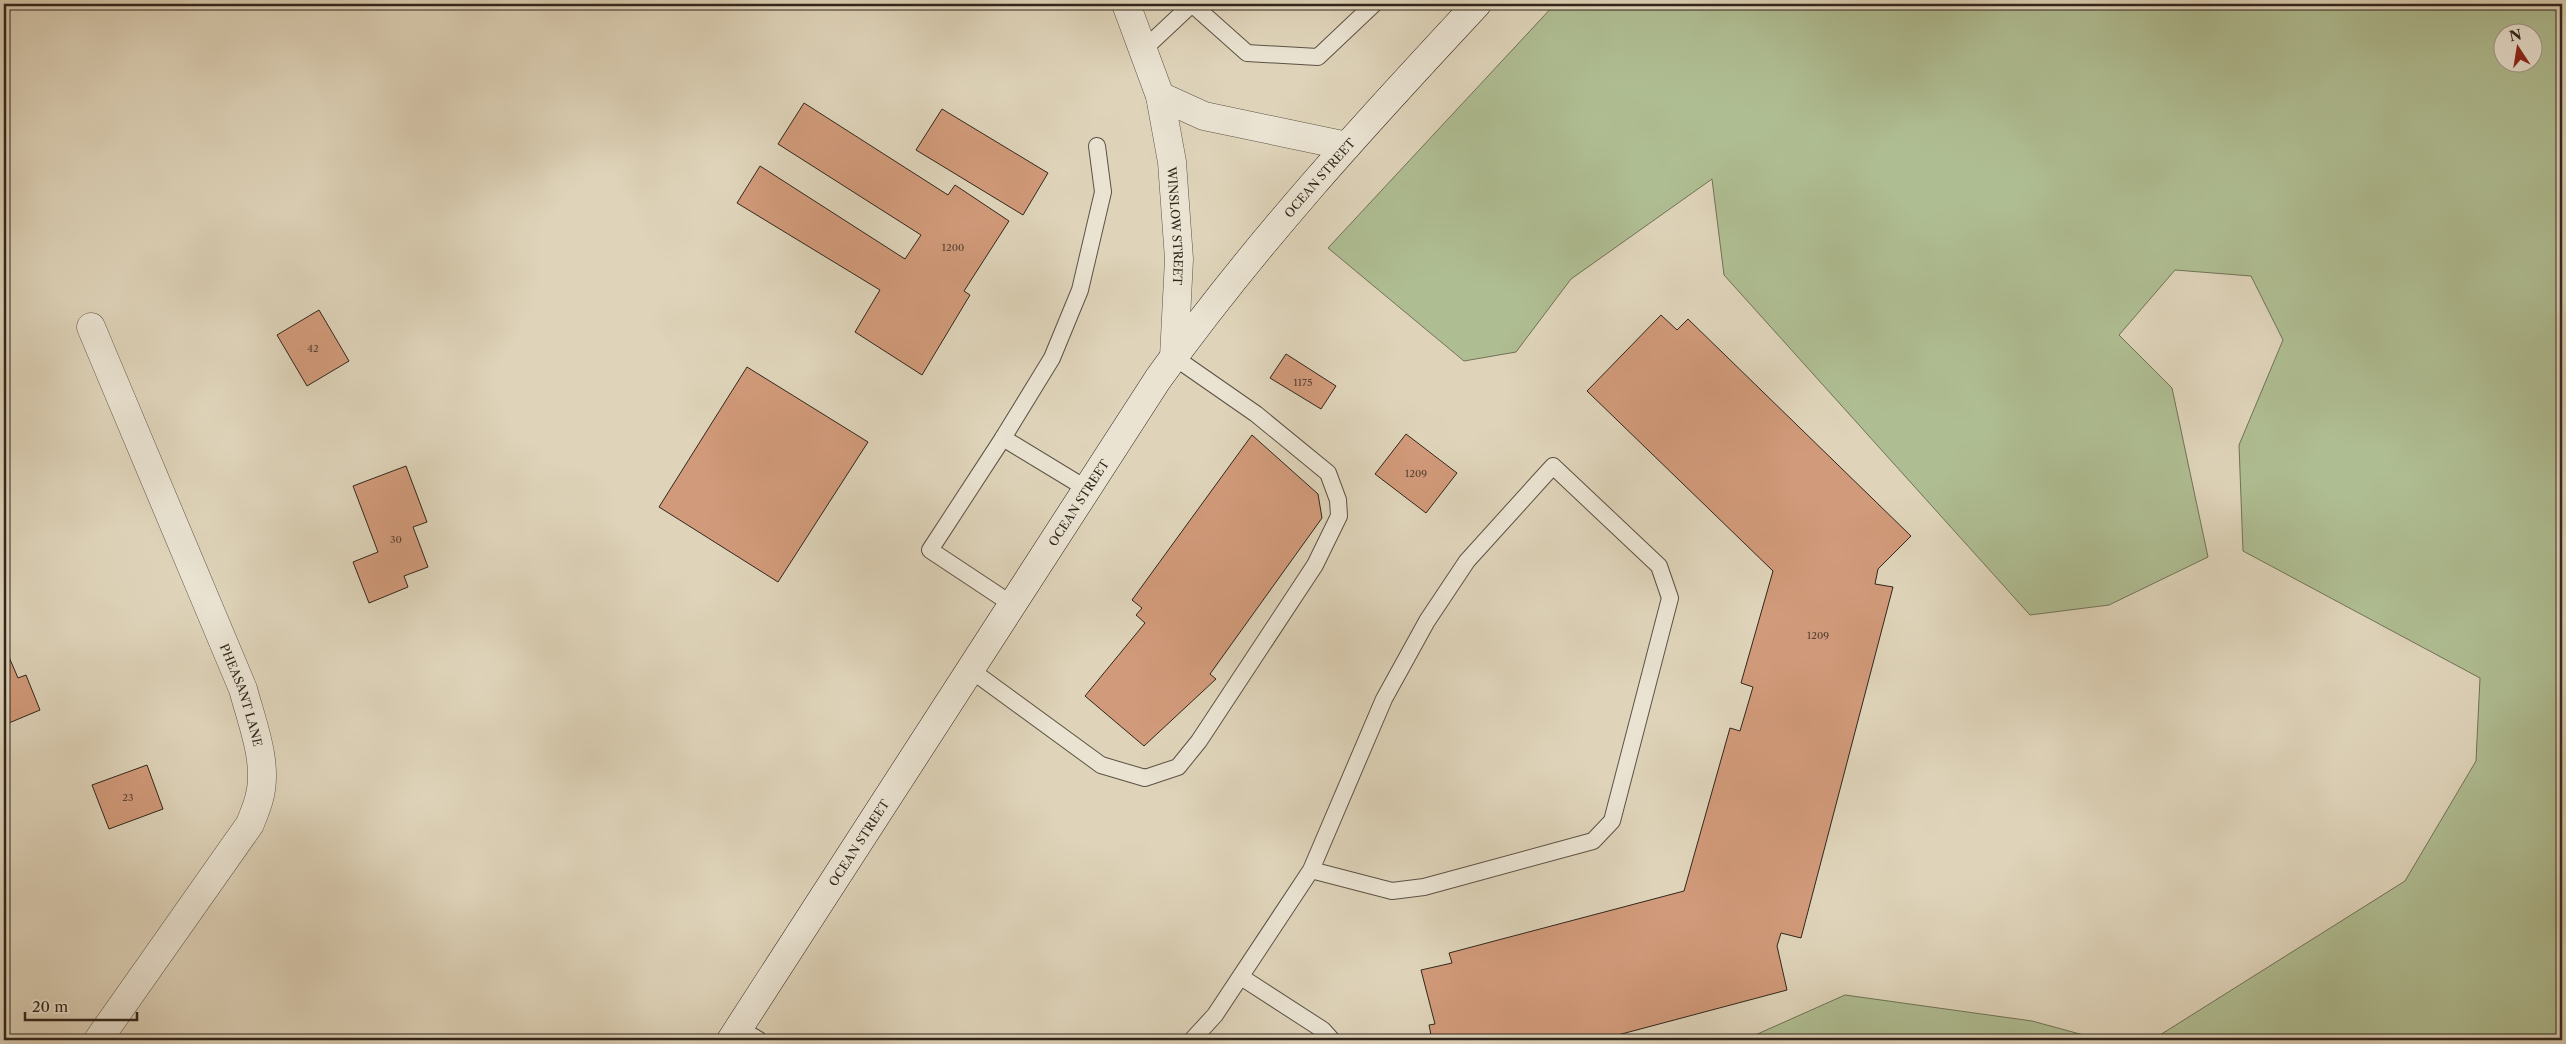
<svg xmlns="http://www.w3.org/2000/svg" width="2566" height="1044" font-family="'Libre Caslon Text',serif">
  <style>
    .green { fill: #afbd92; stroke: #707257; fill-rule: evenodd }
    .building { fill: #d19a7a; stroke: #31261c }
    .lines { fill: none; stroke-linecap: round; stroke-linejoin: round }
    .service-casing { stroke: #5c5244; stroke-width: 18 }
    .minor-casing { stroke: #5c5244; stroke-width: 29 }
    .tertiary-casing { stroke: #5c5244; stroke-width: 29 }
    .secondary-casing { stroke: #31261c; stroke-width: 29 }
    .service { stroke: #eae3d2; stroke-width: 16 }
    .minor { stroke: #eae3d2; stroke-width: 28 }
    .tertiary { stroke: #eae3d2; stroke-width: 28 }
    .secondary { stroke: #eae3d2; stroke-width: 28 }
    .labels { text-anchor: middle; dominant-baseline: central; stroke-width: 4; stroke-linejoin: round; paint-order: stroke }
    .number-label { font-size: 10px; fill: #594334 }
    .street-label { font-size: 12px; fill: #31261c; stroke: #eae3d2 }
  </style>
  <rect width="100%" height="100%" fill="#dfd4ba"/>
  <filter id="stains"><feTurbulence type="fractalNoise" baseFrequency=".004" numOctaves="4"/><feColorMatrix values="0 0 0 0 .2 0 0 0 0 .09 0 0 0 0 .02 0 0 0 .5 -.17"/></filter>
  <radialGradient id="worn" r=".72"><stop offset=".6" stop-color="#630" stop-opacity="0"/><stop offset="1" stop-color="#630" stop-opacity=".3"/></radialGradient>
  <g class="green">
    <path d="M1555,4H2562V1040H2152L2405,881L2476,761L2480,678L2243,551L2239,445L2283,340L2251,276L2175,270L2119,335L2172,388L2208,557L2109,605L2030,615L1724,275L1712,179L1571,279L1516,352L1464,361L1328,248ZM2504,32H2534V62H2504Z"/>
    <path d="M1845,995L2032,1021L2102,1040H1744Z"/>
  </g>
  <g class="building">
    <path d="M804,103L948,195L955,185L1009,221L964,291L970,295L922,375L855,332L880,290L737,203L760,166L905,259L921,235L778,144Z"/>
    <path d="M942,109L1048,173L1023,215L916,150Z"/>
    <path d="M319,310L349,361L307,386L277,335Z"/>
    <path d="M1661,315L1677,330L1688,319L1911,536L1878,569L1875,584L1893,587L1801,938L1781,933L1777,946L1787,990L1599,1040H1432L1429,1025L1435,1024L1421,970L1452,963L1449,953L1684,891L1730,728L1740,731L1753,687L1741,683L1773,571L1587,391Z"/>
    <path d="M1286,354L1336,386L1321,409L1270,378Z"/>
    <path d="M747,367L868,442L778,582L659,507Z"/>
    <path d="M1406,434L1457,473L1426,513L1375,474Z"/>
    <path d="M1252,435L1318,494L1322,518L1210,674L1216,679L1144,746L1085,696L1145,623L1136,615L1142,608L1132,600Z"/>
    <path d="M406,466L427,522L413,527L428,567L404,576L408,587L369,603L353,562L378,552L353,486Z"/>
    <path d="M9,657L18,678L26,675L40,710L4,725V659Z"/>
    <path d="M147,765L163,809L109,829L92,785Z"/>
  </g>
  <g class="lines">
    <g class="service-casing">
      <g id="service">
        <path d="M1192,4L1247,53L1318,57L1374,4"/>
        <path d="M1143,50L1192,4"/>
        <path d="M1003,438L1087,489"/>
        <path d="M1013,605L930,550L1003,438L1052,358L1080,290L1103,192L1097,146"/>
        <path d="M971,670L1101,765L1145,778L1178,767L1199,741L1315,565L1339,516L1338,500L1328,473L1256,414L1174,357"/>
        <path d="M1241,977L1323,1030L1332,1040"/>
        <path d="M739,1028L759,1040"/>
        <path d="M1192,1040L1215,1015L1311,870L1384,699L1427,621L1467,561L1553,466L1659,566L1670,598L1612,821L1593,841L1424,887L1392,891L1311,870"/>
      </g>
    </g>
    <g class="minor-casing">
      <g id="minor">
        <path id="s1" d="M91,327L243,689C252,723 269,764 259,799C257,807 253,816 250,824L98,1040"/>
      </g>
    </g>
    <g class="tertiary-casing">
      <g id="tertiary">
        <path d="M1126,4L1160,96L1204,116L1347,146"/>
        <path id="s2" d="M1160,96L1172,162L1179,259L1174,357"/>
      </g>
    </g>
    <g class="secondary-casing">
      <g id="secondary">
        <path id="s3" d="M731,1040L1158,379C1254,245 1365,124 1477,4"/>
      </g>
    </g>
    <use href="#service" class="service"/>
    <use href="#minor" class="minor"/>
    <use href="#tertiary" class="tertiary"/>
    <use href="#secondary" class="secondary"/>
  </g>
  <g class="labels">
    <g class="number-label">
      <text x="953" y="247">1200</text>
      <text x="313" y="348">42</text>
      <text x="1303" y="382">1175</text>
      <text x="1416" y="473">1209</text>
      <text x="396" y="539">30</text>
      <text x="1818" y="635">1209</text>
      <text x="128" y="797">23</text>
    </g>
    <g class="street-label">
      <text stroke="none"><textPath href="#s3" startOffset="1045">OCEAN STREET</textPath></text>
      <text stroke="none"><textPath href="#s2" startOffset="131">WINSLOW STREET</textPath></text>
      <text stroke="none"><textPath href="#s3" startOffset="640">OCEAN STREET</textPath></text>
      <text stroke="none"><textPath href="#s1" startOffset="398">PHEASANT LANE</textPath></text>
      <text stroke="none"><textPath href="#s3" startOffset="235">OCEAN STREET</textPath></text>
    </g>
  </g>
  <rect width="2566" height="1044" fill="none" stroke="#dfd4ba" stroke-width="20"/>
  <rect x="5" y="5" width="2556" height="1034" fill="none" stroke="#31261c" stroke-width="2.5"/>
  <rect x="10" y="10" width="2546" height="1024" fill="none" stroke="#31261c"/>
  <g transform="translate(2518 48) rotate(348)"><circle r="24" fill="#eae3d2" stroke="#a09789"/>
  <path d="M0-4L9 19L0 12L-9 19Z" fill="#8f2418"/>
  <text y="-8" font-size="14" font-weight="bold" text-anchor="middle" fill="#31261c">N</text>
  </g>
  <path d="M25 1012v8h112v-8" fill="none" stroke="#31261c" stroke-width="2.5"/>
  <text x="32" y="1012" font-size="15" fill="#31261c" stroke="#eae3d2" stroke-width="4" paint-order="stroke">20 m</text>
  <rect width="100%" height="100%" filter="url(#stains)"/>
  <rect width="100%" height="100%" fill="url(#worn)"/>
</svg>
